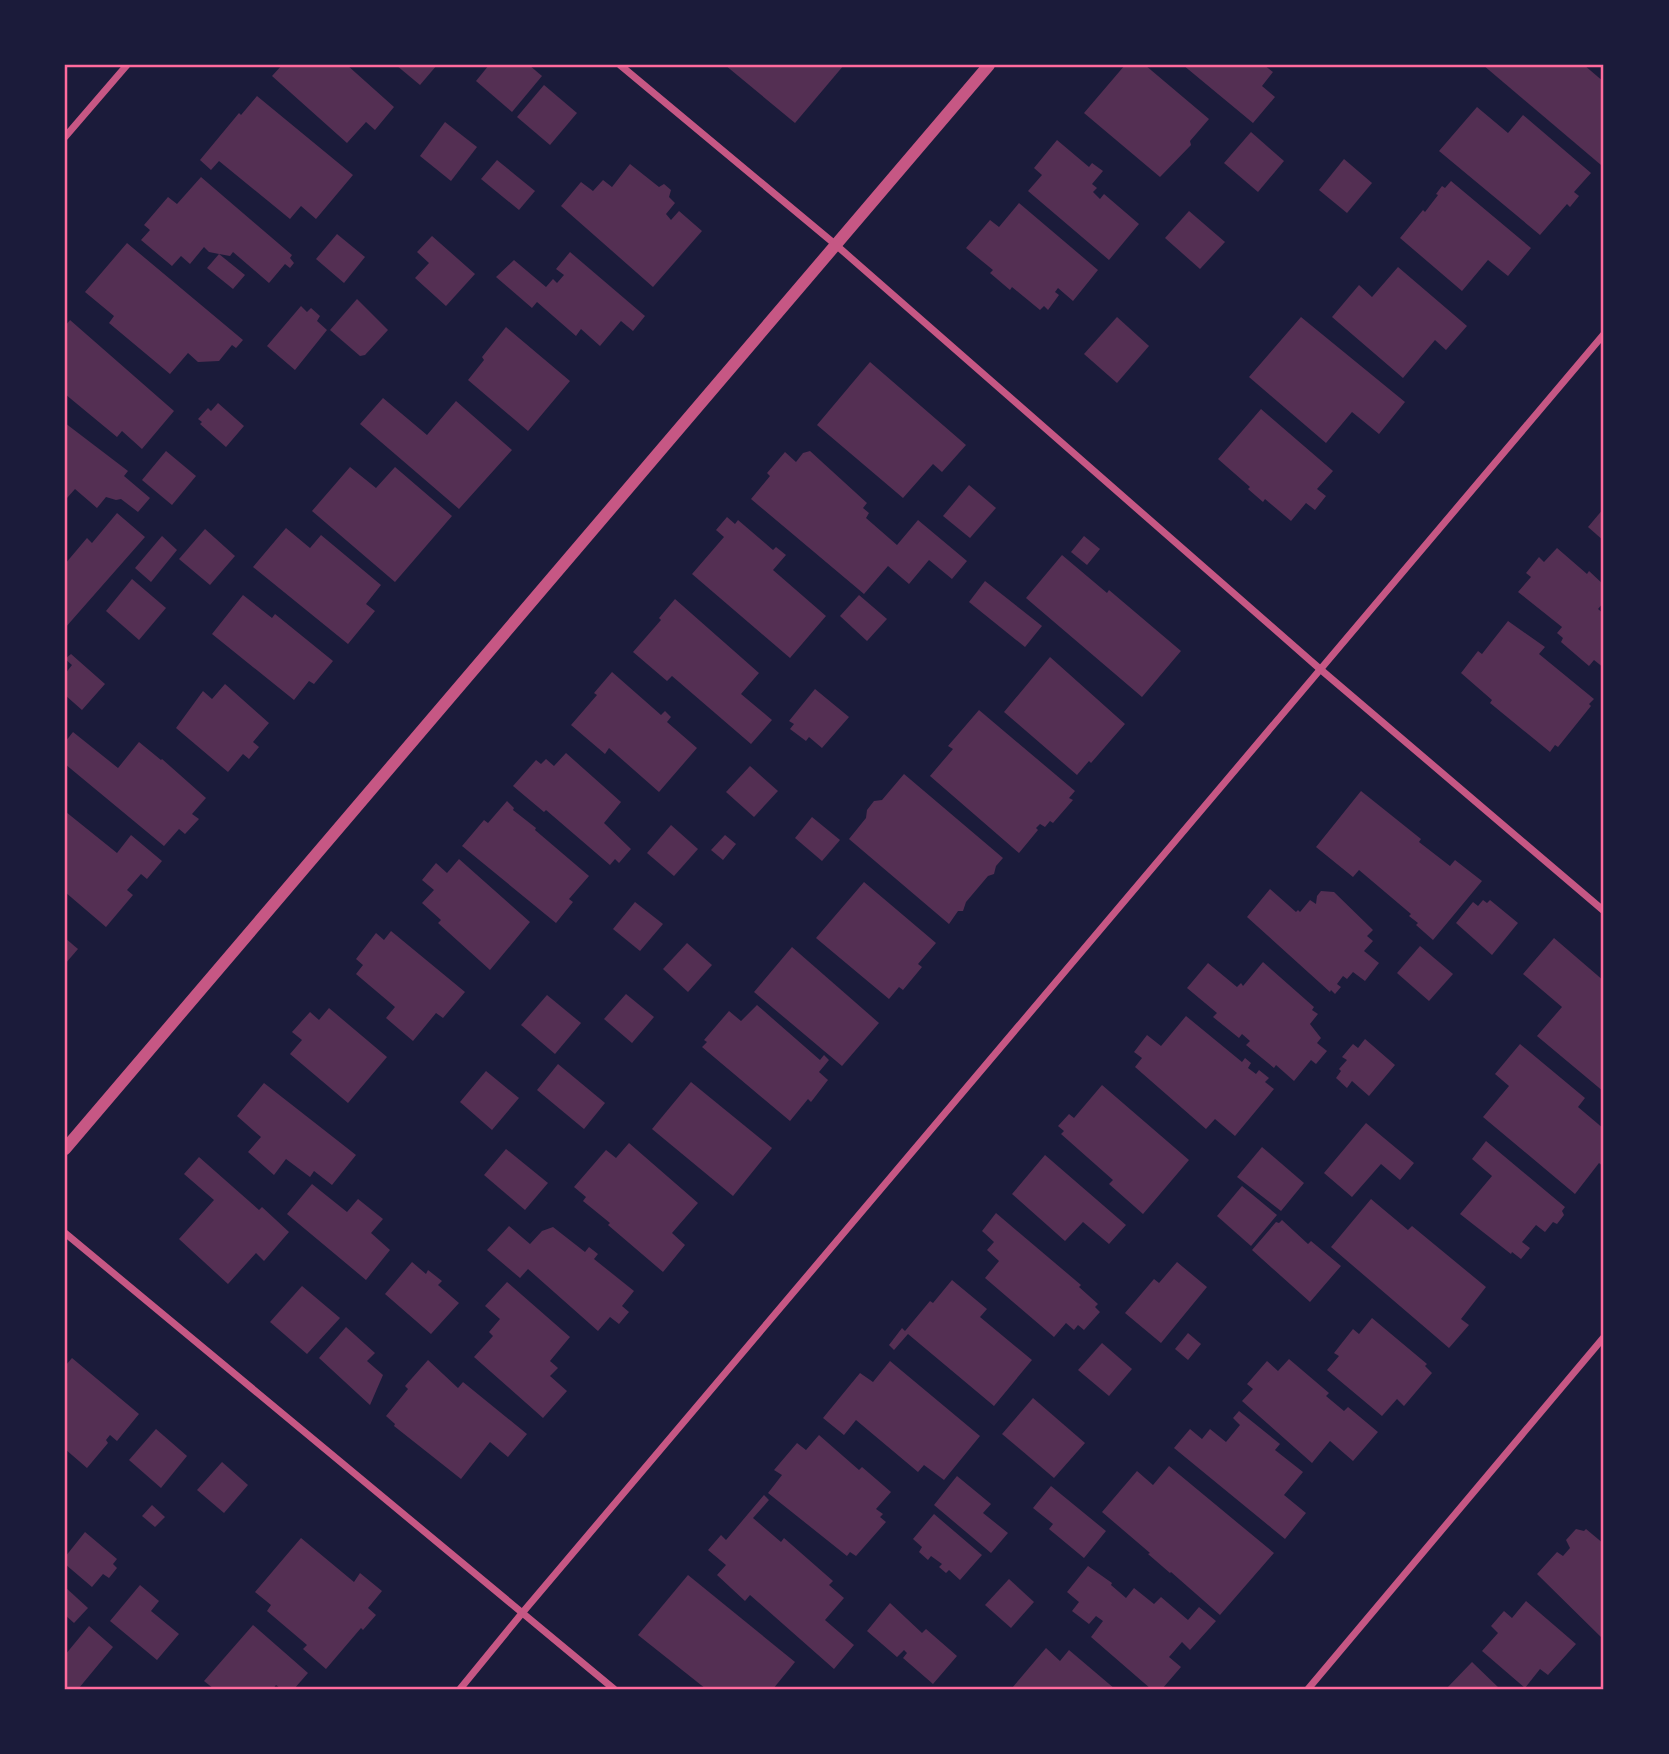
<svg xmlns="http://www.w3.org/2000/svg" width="1669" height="1754" font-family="'PT Sans',sans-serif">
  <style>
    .building { fill: #542f53 }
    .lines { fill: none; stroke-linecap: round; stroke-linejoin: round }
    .minor { stroke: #c65784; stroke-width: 7 }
    .tertiary { stroke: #c65784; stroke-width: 12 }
    .neatline { fill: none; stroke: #ff6b9d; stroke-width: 2.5 }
  </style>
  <rect width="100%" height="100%" fill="#1b1b3a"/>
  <g class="building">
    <path d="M282,65H347L394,107L375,130L366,122L347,143L272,76Z"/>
    <path d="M396,65H437L420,85Z"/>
    <path d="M489,65H529L542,76L512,112L476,81Z"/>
    <path d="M725,65H844L795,123Z"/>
    <path d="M1125,65H1145L1209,119L1190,141L1191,145L1160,177L1084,113Z"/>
    <path d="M1183,65H1264L1273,72L1262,86L1275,97L1253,123Z"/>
    <path d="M1483,65H1584L1604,82V161L1601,165Z"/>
    <path d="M544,85L577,113L550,145L517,117Z"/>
    <path d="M257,96L353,175L316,219L301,206L290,219L219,161L211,170L200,160L239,113L241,115Z"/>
    <path d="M1477,107L1508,133L1523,115L1591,173L1574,192L1579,196L1570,207L1567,204L1540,235L1439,151Z"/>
    <path d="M445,122L477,147L451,181L420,156Z"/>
    <path d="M1251,132L1284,161L1258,192L1224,163Z"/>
    <path d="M1057,140L1089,167L1092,163L1103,171L1092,184L1097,188L1093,192L1100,199L1104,194L1139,224L1109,260L1028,191L1042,175L1034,168Z"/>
    <path d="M1344,159L1372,183L1347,213L1319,190Z"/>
    <path d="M497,160L535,191L519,210L481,179Z"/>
    <path d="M630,164L659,187L664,184L671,190L669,197L675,203L666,214L671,220L679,211L702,231L653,287L561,206L581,182L593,191L603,180L612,187Z"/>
    <path d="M201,177L292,255L290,258L294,263L290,268L285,264L269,283L233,252L230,256L219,254L209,252L204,247L190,264L181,256L172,266L141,240L150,230L144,225L168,197L177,204Z"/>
    <path d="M1451,181L1531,248L1508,276L1488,260L1462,291L1400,238L1423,210L1425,212L1438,195L1436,194L1442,186L1445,188Z"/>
    <path d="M1019,203L1098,270L1073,301L1058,288L1055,292L1059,295L1048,310L1044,306L1040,310L1012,287L1010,290L990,273L993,270L966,248L990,220L999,227Z"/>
    <path d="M1189,211L1225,242L1200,269L1165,238Z"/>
    <path d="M337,234L365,257L344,283L316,259Z"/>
    <path d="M432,236L475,274L446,306L415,278L429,263L417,252Z"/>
    <path d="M127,243L243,340L236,348L232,345L219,361L198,362L188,353L170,374L109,323L114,316L85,292Z"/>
    <path d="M570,252L645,316L633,331L621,321L600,346L581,329L576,336L537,302L532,308L496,277L514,260L546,287L553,279L557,283L564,275L556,269Z"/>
    <path d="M219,254L245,275L233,289L207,268Z"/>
    <path d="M1398,267L1467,326L1446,350L1435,340L1403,378L1332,317L1359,285L1372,297Z"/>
    <path d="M357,299L388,330L365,355L360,356L330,330Z"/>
    <path d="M301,306L307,312L311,308L320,316L317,321L327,330L295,370L267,346Z"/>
    <path d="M1117,317L1149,346L1117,383L1084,354Z"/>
    <path d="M1301,317L1405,402L1379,434L1352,412L1326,443L1249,377Z"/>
    <path d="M70,320L174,411L142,449L122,431L117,437L65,394V326Z"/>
    <path d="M506,327L570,381L528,431L468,380L484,360L482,357Z"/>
    <path d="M870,362L966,445L942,472L933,464L903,498L817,425Z"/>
    <path d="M383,398L427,435L456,401L512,450L459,509L360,424Z"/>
    <path d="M218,403L244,426L226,447L200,424L202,422L198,419L208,408L211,411Z"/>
    <path d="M1261,409L1333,471L1317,489L1326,496L1315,510L1306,503L1291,521L1265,499L1263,502L1248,489L1250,487L1218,459Z"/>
    <path d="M65,423L128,471L124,476L150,498L138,512L121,499L116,500L106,497L97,508L75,489L67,498L65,496Z"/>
    <path d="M166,451L196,476L172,505L142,480Z"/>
    <path d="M810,451L867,503L863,508L869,513L866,518L897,545L918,520L967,561L952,579L929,560L909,584L888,566L864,594L751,499L770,476L767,473L785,452L796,462L803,453Z"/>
    <path d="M350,467L376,488L395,467L452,516L395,582L312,511Z"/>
    <path d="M969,485L996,508L970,538L943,516Z"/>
    <path d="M1604,508V541L1588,527Z"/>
    <path d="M117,513L145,537L65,628V564L87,538L92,543Z"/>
    <path d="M727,517L735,524L738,520L773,550L776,547L786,555L773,570L826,616L790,658L692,574L724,537L716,530Z"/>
    <path d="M286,528L310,548L321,535L381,585L366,604L375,611L348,644L253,567Z"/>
    <path d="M205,529L235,556L210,585L179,559Z"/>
    <path d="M162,536L177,550L151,582L135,568Z"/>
    <path d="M1084,536L1100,549L1087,565L1071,552Z"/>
    <path d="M1557,548L1587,574L1589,571L1604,585V602L1598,609L1604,614V668L1594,660L1589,666L1561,642L1563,638L1557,633L1562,627L1518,592L1531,577L1526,573L1539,557L1544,562Z"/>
    <path d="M1062,555L1107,593L1109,590L1181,651L1142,697L1026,598Z"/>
    <path d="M132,579L166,608L139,640L106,611Z"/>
    <path d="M985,581L1042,626L1025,647L969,602Z"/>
    <path d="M243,595L272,618L275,614L333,661L314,684L309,681L294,700L212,634Z"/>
    <path d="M859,595L887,619L867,641L840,616Z"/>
    <path d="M675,599L759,673L741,694L772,720L751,744L672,676L667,681L633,652L661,620L659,618Z"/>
    <path d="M1508,621L1545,647L1539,654L1594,699L1589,704L1591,706L1558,747L1555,745L1550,752L1490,703L1492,700L1461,673L1478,651L1482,654Z"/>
    <path d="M71,654L105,684L82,710L65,695V674L72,665L65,659Z"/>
    <path d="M1050,657L1125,724L1091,763L1089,761L1077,775L1004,712Z"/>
    <path d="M612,672L661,715L665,711L671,717L667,722L697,748L659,792L609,748L605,754L571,725L597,695L594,693Z"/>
    <path d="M225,684L269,723L253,742L259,747L249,759L243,754L228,772L176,728L203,691L212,699Z"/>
    <path d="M815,689L849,717L822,748L809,737L806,741L790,729L794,724L789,721Z"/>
    <path d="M979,710L1075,791L1069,798L1073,800L1053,823L1050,821L1045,827L1040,824L1036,828L1038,830L1019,853L930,776L953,749L948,746Z"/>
    <path d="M73,732L118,768L139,742L161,760L162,759L206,798L192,814L199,819L185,834L179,829L164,846L65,764V742Z"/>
    <path d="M566,753L621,802L604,823L631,849L619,863L615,859L610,865L546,810L544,812L513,786L536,760L541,764L546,759L554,766Z"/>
    <path d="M750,766L778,791L754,817L726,792Z"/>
    <path d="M904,774L1003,858L996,866L994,874L988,876L966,902L963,911H958L949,924L849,839L866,818L867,810L874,801L882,800Z"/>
    <path d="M1361,791L1421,839L1419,842L1450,866L1455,860L1482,881L1433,940L1416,925L1418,923L1409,916L1411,914L1359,870L1353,877L1316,847Z"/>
    <path d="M507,801L514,808L513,810L536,828L535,830L589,876L569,899L573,902L556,923L462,846L484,820L488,823Z"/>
    <path d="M66,812L117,853L131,835L162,861L147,879L141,874L127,890L133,895L106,927L65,892Z"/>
    <path d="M812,817L840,840L822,861L795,838Z"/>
    <path d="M671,825L698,849L674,876L647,853Z"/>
    <path d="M725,835L736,844L723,860L711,850Z"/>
    <path d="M459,859L530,922L490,970L438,923L441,920L422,903L434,890L422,880L436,863L447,873Z"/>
    <path d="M864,882L936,943L918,964L922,967L903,990L899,987L889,999L816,938Z"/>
    <path d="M1270,889L1296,912L1298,910L1300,912L1310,900L1316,904L1317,896L1321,891L1334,892L1373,930L1367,936L1373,941L1364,951L1379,963L1365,981L1353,972L1347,979L1343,976L1337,984L1341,987L1335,994L1331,990L1330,992L1247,917Z"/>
    <path d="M1483,900L1487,903L1490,900L1518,923L1492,955L1456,923L1473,902L1478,906Z"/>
    <path d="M635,902L663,924L640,951L613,929Z"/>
    <path d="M391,931L465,992L443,1018L436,1013L413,1041L386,1018L395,1007L356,974L363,965L356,959L376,933L384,940Z"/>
    <path d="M65,938L78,949L65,964Z"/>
    <path d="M1554,938L1604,981V1092L1537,1036L1562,1007L1523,974Z"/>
    <path d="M687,943L712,965L688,992L663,969Z"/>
    <path d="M1420,946L1453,974L1429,1001L1397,973Z"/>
    <path d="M792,947L879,1023L842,1066L754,992Z"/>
    <path d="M1263,962L1314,1007L1312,1010L1318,1014L1310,1024L1321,1038L1317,1043L1327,1051L1316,1064L1311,1060L1294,1081L1276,1065L1274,1068L1246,1045L1250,1041L1242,1034L1239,1038L1213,1017L1217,1013L1187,988L1208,963L1237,987L1241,983L1243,986Z"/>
    <path d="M626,994L654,1017L632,1043L604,1019Z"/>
    <path d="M547,995L581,1023L555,1054L521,1025Z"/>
    <path d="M757,1005L820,1060L824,1055L829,1060L819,1072L828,1080L811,1102L808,1099L790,1121L702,1047L707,1042L704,1040L729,1011L741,1021Z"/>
    <path d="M329,1008L387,1057L348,1103L290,1054L302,1040L292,1032L310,1012L319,1020Z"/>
    <path d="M1186,1016L1242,1062L1245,1058L1251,1063L1248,1068L1256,1074L1259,1070L1269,1078L1265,1082L1274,1089L1235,1136L1215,1119L1206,1129L1135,1067L1142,1058L1134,1052L1147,1035L1161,1046Z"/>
    <path d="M1365,1039L1395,1065L1369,1096L1352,1081L1347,1088L1336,1078L1341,1071L1339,1069L1347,1060L1342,1057L1353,1044L1358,1048Z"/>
    <path d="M1520,1044L1585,1098L1578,1107L1604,1129V1167L1599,1163L1575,1194L1483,1117L1509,1086L1495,1074Z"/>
    <path d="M558,1064L605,1103L584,1129L537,1090Z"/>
    <path d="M486,1071L519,1098L492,1130L460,1102Z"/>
    <path d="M691,1082L772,1148L733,1196L652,1129Z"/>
    <path d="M264,1083L356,1155L332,1185L314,1171L310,1177L286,1159L274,1175L248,1152L261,1137L237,1116Z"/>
    <path d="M1102,1085L1189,1160L1143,1214L1109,1184L1113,1180L1061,1134L1064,1131L1058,1126L1069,1114L1074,1118Z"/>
    <path d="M1366,1123L1414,1163L1400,1180L1381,1164L1352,1197L1324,1173Z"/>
    <path d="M1486,1141L1565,1207L1562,1211L1564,1215L1557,1224L1553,1222L1545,1232L1536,1225L1522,1242L1530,1248L1521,1259L1512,1252L1511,1254L1460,1214L1492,1176L1472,1159Z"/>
    <path d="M629,1143L698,1203L672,1233L685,1245L663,1272L608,1225L610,1223L583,1201L586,1197L574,1187L606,1150L616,1158Z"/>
    <path d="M1262,1147L1304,1183L1281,1211L1237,1177Z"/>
    <path d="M506,1149L548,1183L525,1210L484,1175Z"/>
    <path d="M1045,1155L1126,1225L1109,1244L1083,1222L1065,1241L1012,1194Z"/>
    <path d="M199,1157L259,1210L262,1207L289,1232L264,1261L256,1253L228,1284L179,1239L214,1200L184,1174Z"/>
    <path d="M312,1184L347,1212L358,1199L383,1219L371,1233L390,1250L366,1280L287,1214Z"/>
    <path d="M1242,1186L1277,1215L1251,1246L1217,1216Z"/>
    <path d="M1371,1199L1408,1230L1412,1226L1486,1287L1461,1319L1469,1325L1449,1348L1331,1247Z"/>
    <path d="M996,1213L1081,1285L1079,1287L1098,1304L1095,1307L1100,1312L1084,1330L1078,1325L1074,1330L1066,1323L1054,1337L985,1278L999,1261L987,1250L994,1242L982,1231Z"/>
    <path d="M1282,1220L1308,1244L1311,1241L1341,1266L1310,1302L1252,1250L1276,1222L1279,1223Z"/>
    <path d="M509,1226L530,1244L542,1231L553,1227L585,1252L589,1247L598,1254L594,1259L634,1291L622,1306L629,1312L619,1324L610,1317L598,1331L528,1269L520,1278L487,1250Z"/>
    <path d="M412,1262L426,1274L428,1270L442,1281L438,1285L459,1303L431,1334L385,1294Z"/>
    <path d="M1177,1262L1207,1287L1161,1343L1125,1313L1154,1279L1159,1283Z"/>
    <path d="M952,1280L987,1309L980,1317L1032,1360L994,1406L908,1334L894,1350L889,1345L902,1328L905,1331L930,1301L933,1303Z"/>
    <path d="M507,1282L570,1337L550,1361L558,1368L550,1376L567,1391L543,1418L474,1357L493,1336L489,1332L500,1319L485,1306Z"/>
    <path d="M302,1286L340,1318L307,1354L270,1322Z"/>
    <path d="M1372,1318L1427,1364L1425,1366L1432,1373L1404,1406L1397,1399L1382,1416L1327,1370L1339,1356L1334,1353L1353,1329L1359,1334Z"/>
    <path d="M346,1327L375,1353L367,1361L383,1375L370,1405L319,1358Z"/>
    <path d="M1188,1333L1201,1344L1188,1360L1175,1349Z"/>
    <path d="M1102,1343L1132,1369L1109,1396L1078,1370Z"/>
    <path d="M72,1358L139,1414L117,1441L110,1435L106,1440L108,1443L87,1468L65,1449V1366Z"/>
    <path d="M1289,1359L1329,1393L1326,1396L1344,1411L1348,1407L1378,1432L1353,1461L1330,1441L1312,1463L1242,1401L1253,1389L1247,1384L1267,1361L1278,1371Z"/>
    <path d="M428,1360L458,1388L463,1382L527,1434L508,1457L490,1442L461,1479L394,1426L395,1424L386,1416L408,1389L405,1386Z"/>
    <path d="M890,1361L980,1436L944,1480L924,1465L918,1472L856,1420L844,1435L823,1418L860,1373L873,1382Z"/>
    <path d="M1033,1398L1085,1443L1054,1478L1002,1434Z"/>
    <path d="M1239,1411L1280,1444L1275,1450L1303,1472L1284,1495L1306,1513L1285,1539L1174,1448L1190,1429L1202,1439L1210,1429L1226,1442L1240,1425L1233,1418Z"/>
    <path d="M156,1429L187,1456L161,1488L129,1460Z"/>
    <path d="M819,1435L859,1470L862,1467L891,1492L876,1509L883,1514L880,1517L886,1522L856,1556L850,1552L847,1556L768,1493L782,1475L774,1470L797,1443L806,1450Z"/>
    <path d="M222,1462L248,1485L224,1513L197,1490Z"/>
    <path d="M1169,1466L1274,1553L1220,1615L1171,1572L1170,1573L1148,1554L1150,1553L1102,1512L1137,1471L1153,1485Z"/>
    <path d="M957,1476L991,1504L983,1513L1008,1533L991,1553L934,1505Z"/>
    <path d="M1051,1486L1106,1531L1084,1558L1049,1529L1053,1524L1033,1508Z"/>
    <path d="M764,1495L769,1500L753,1518L781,1542L784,1538L833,1581L829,1585L844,1598L825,1620L854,1645L834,1669L750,1595L745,1601L717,1575L726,1565L708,1550L721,1535L726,1540Z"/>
    <path d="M152,1505L165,1517L155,1527L142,1516Z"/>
    <path d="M934,1514L982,1555L960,1580L949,1570L946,1573L939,1567L942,1564L931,1556L928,1560L919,1552L922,1547L913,1539Z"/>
    <path d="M1576,1529L1584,1531L1586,1529L1604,1544V1640L1537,1574L1557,1552L1563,1556L1570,1548L1566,1540Z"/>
    <path d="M85,1532L117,1559L113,1564L117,1568L109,1578L103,1574L92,1587L65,1564V1557Z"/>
    <path d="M301,1538L354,1582L360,1573L382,1591L368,1608L376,1615L363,1630L361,1628L326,1669L303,1649L307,1645L267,1611L271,1605L255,1592Z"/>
    <path d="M1088,1566L1112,1583L1111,1585L1126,1598L1134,1588L1154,1604L1161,1597L1188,1620L1199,1607L1216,1621L1190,1650L1182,1642L1169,1657L1181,1667L1162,1689H1151L1091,1637L1103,1621L1096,1616L1089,1624L1072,1611L1079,1602L1067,1592Z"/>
    <path d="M688,1575L795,1662L773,1689H706L638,1635Z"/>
    <path d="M1009,1579L1034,1602L1011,1628L985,1605Z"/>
    <path d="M140,1585L159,1601L151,1611L179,1634L157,1660L110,1621Z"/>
    <path d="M65,1587L88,1608L74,1623L65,1615Z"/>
    <path d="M1526,1601L1576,1644L1548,1675L1540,1669L1525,1688L1482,1651L1498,1633L1491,1626L1504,1611L1512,1618Z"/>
    <path d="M890,1603L922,1633L926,1629L957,1656L933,1684L903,1658L907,1653L904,1650L897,1657L867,1631Z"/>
    <path d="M253,1625L308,1673L294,1689H281L276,1685L273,1689H214L204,1681Z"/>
    <path d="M89,1626L113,1647L79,1688L80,1689H65V1655Z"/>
    <path d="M1046,1648L1060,1661L1069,1650L1115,1689L1012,1688Z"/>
    <path d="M1472,1662L1500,1689H1446Z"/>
  </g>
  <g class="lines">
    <g class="minor">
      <path d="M620,65L836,245L1320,669L1604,911"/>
      <path d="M65,137L127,65"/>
      <path d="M65,1233L614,1689"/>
      <path d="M460,1689L523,1612L1604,334"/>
      <path d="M1308,1689L1604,1337"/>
    </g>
    <path class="tertiary" d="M65,1149L989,65"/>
  </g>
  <rect width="1669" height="1754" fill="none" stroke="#1b1b3a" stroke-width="133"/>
  <rect x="66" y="66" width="1536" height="1622" class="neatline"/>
</svg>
